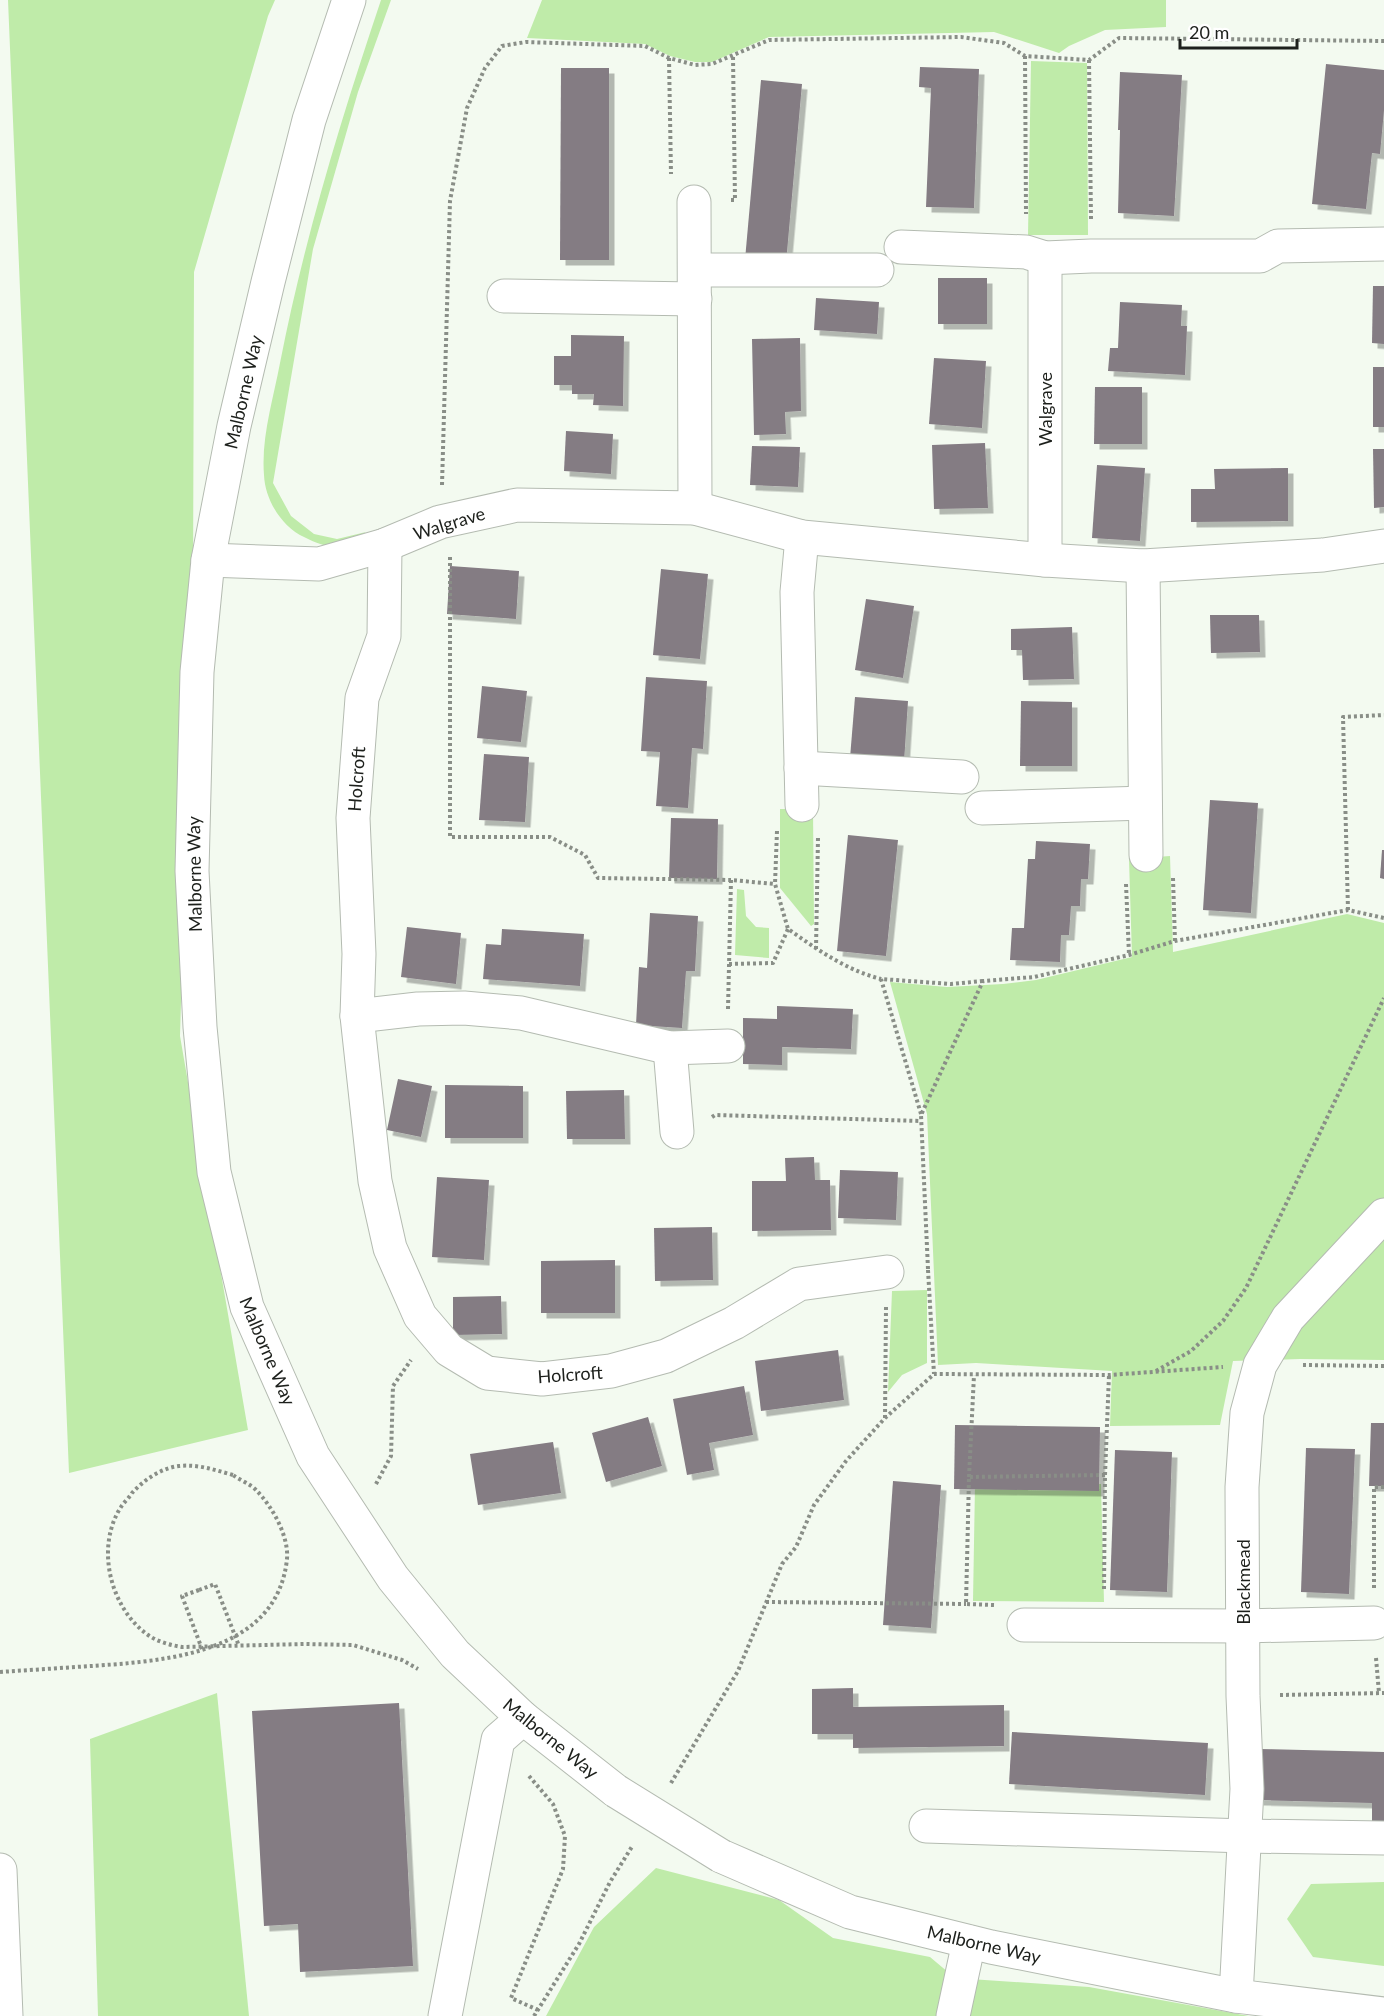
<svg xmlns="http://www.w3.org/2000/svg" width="1384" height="2016" font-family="Lato,sans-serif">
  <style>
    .green { fill: #bfeba9 }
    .building { fill: #847b83; filter: url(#shadow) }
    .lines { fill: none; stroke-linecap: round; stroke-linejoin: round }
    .minor-casing { stroke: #b4bbb1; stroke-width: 35 }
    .highway-casing { stroke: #b4bbb1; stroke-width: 35 }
    .path { stroke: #898e87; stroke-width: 4; stroke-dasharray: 3 3; stroke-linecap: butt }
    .minor { stroke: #fff; stroke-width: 33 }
    .highway { stroke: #fff; stroke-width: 33 }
    .minor-bridge-casing { stroke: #b4bbb1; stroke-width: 35; stroke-linecap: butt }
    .path-bridge { stroke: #898e87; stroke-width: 4; stroke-dasharray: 3 3; stroke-linecap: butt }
    .minor-bridge { stroke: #fff; stroke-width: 33 }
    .labels { text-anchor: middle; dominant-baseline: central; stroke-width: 5; stroke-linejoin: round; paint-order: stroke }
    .street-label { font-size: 18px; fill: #1d201c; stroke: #fff }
  </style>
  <defs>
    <filter id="shadow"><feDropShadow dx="5.5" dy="5.5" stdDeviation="0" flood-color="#0004"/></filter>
  </defs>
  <rect width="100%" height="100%" fill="#f3faf0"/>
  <g class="green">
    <path d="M8,0H275L268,16L194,272L193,591L180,1036L248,1430L69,1473Z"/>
    <path d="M381,0H391L358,92L313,249L273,483L291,516L314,534L337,539L366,532C339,548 334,552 304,537C282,527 265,500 264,475C261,438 273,400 280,363C304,240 341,119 381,0Z"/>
    <path d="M542,0H1166V27L1105,30L1069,46L1059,53L994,32L769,37L712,62H695L670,56L645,44L527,38Z"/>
    <path d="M1031,61L1087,63L1088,235H1028Z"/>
    <path d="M780,809H813L814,924L811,926L780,888Z"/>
    <path d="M1170,856L1173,952L1347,914L1384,923V1360L1300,1359L1233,1361L1220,1425L1110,1426L1112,1371L976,1363L938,1365L927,1114L890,982L947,987L1003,984L1036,980L1132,957L1129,859Z"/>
    <path d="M737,889L744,890L746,916L756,927L769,928V958L735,955Z"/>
    <path d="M927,1290V1363L902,1375L888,1392L892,1291Z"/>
    <path d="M1101,1484L1104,1602L973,1601L975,1485Z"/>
    <path d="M217,1693L249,2016H98L90,1739Z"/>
    <path d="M656,1868L779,1900L833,1938L930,1957L955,1978L1089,1987L1249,2016H546L594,1927Z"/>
    <path d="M1384,1882V1966L1313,1957L1287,1919L1311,1884Z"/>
  </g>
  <g class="building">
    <path d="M1326,64L1384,70V110L1380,154L1372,153L1366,209L1312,204Z"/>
    <path d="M920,67L979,69L974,208L926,207L931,88L919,87Z"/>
    <path d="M561,68H609V260H560Z"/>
    <path d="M1120,72L1182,75L1174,216L1118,213L1120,130H1118Z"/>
    <path d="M761,80L802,84L786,263L745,260Z"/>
    <rect x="938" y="278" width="49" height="46"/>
    <path d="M1373,286H1384V344L1372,343Z"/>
    <path d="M816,298L879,302L877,334L814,330Z"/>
    <path d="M1120,302L1182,305L1181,326H1187L1185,375L1108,371L1110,348H1118Z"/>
    <path d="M571,335L624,336L623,406L593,405L594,394H572V385H554V356H571Z"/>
    <path d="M800,338L801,411L785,412L786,434L754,435L752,339Z"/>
    <path d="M934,358L986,361L982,428L929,424Z"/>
    <rect x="1373" y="367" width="11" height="60"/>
    <path d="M1095,387H1142V444H1094Z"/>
    <path d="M566,431L613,434L611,474L564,471Z"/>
    <path d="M985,443L988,508L934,509L932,445Z"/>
    <path d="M752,446L800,447L798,487L750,485Z"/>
    <path d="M1373,449H1384V507L1374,508Z"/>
    <path d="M1097,465L1145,468L1140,541L1092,538Z"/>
    <path d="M1288,468V521L1191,522V489H1215L1214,469Z"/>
    <path d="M450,566L519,571L516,619L447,614Z"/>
    <path d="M661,569L708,574L700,659L653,655Z"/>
    <path d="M866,599L914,606L903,678L855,670Z"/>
    <path d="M1210,615H1259L1260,652L1211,653Z"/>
    <path d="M1072,627L1074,679L1023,680L1022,650H1011V629Z"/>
    <path d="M646,677L707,681L703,749L692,748L688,808L656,806L660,752L641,751Z"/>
    <path d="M482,686L527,691L521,742L477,738Z"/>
    <path d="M855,697L908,701L904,762L850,758Z"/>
    <path d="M1021,701L1072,702V766H1020Z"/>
    <path d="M484,754L529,757L525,822L479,820Z"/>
    <path d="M1210,800L1258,803L1251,913L1203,910Z"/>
    <path d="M671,818L718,819L717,879L669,878Z"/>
    <path d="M848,835L898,840L886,956L837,951Z"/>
    <path d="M1036,841L1090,844L1088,879H1081L1080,906H1071L1069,935H1061L1060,962L1010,960L1012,928H1024L1028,859H1035Z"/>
    <path d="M1382,850H1384V879L1380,878Z"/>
    <path d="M650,913L698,916L695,971H686L682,1028L636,1025L639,967L647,968Z"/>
    <path d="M407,927L461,933L456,984L401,977Z"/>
    <path d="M502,929L584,934L580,986L483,979L486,944L501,945Z"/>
    <path d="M777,1006L853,1009L851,1049L782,1047V1065L743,1064V1018L777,1019Z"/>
    <path d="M398,1079L432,1086L421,1137L387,1130Z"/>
    <path d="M445,1085L523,1086V1138H445Z"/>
    <path d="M624,1090L625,1139H567L566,1091Z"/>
    <path d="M814,1157L815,1180H830L831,1230L752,1231V1181H786L785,1158Z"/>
    <path d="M840,1170L898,1172L896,1220L838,1218Z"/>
    <path d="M437,1177L489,1180L484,1260L432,1257Z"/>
    <path d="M712,1227L713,1280L655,1281L654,1228Z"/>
    <path d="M615,1260V1313H541V1261Z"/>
    <path d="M501,1296L502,1334L453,1335V1297Z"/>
    <path d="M838,1350L844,1400L761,1411L755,1361Z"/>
    <path d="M744,1386L753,1435L709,1443L714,1470L687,1475L673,1399Z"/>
    <path d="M648,1417L662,1466L606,1482L592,1433Z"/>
    <path d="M1371,1423H1384V1486H1369Z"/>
    <path d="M955,1425L1100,1427L1099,1491L954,1489Z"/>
    <path d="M553,1442L561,1493L478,1505L470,1454Z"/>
    <path d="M1306,1448L1355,1449L1349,1594L1301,1592Z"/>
    <path d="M1115,1450L1172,1452L1167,1592L1110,1590Z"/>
    <path d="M893,1481L941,1485L931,1628L883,1625Z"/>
    <path d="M853,1688V1707L1004,1705V1746L853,1748V1734H812V1689Z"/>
    <path d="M399,1703L413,1966L300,1972L298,1924L264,1926L252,1711Z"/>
    <path d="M1012,1732L1208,1743L1205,1795L1009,1784Z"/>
    <path d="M1259,1749L1384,1752V1821H1372V1803L1258,1800Z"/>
  </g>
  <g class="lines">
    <g class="minor-casing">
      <g id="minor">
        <path d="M349,0L309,120L268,282L234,426L208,560L197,672L192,871L200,1027L214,1172L247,1307L313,1456L393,1578L455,1654L523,1718L616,1791"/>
        <path d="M694,202L695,508"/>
        <path d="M901,247L1026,252L1045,258L1091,256H1260L1278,246L1384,244"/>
        <path d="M1045,258V560"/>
        <path d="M695,270H877"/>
        <path d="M504,296L695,299"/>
        <path d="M385,545L384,636L362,698L353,818L359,954L357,1016L375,1181L390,1248L420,1316L449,1350L487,1373L542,1379L611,1371L666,1356L734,1323L799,1284L887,1272"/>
        <path d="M208,560L319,564L385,545L440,522L517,505L695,508L802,537L1045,560L1143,566L1323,555L1384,546"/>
        <path d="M1143,566L1146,855"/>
        <path d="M801,768L962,777"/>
        <path d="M802,805L797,592L802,537"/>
        <path d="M982,808L1145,803"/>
        <path d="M357,1016L418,1009L464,1008L521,1013L670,1048L728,1046"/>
        <path d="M670,1048L677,1132"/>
        <path d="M1024,1625L1243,1626L1374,1623"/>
        <path d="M926,1826L1246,1836L1384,1838"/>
        <path d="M721,1856L850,1912L991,1947L1236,1996L1384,2014"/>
        <path d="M1236,1996L1247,1789L1243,1696L1242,1487L1247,1413L1260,1365L1288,1318L1384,1215"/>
        <path d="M445,2016L498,1740L523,1718"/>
        <path d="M953,2016L969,1942"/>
      </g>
    </g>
    <g class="highway-casing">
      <path id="highway" d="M0,1870L6,2016"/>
    </g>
    <g class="path">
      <path d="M1025,56L1026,214"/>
      <path d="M669,58L671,174"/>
      <path d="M1089,60L1091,219"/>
      <path d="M731,200H735L733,56"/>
      <path d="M442,485L450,201L467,108L485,68L502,46L526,42L645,46L669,58L695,65L712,64L769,40L961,37L1004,43L1025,56L1089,60L1119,38L1384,41"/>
      <path d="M450,557V837H550L585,855L598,878L731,880"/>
      <path d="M777,831L775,884L788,929C818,950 846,970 881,979"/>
      <path d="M1173,878L1175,941"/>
      <path d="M1126,884L1129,955"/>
      <path d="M1348,910L1343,717L1384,715"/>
      <path d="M816,949L818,838"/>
      <path d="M729,964L773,963L788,929"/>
      <path d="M728,1009L731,880L775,884"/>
      <path d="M921,1114L881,979L951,984L983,981"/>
      <path d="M712,1117L715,1115L920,1121"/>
      <path d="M928,1269L921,1115L983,981L1034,977L1129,955L1175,941L1348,910L1384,918"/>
      <path d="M928,1270L934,1374"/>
      <path d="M1303,1365L1384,1366"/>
      <path d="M1156,1371L1191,1351L1223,1321L1246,1288L1384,998"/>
      <path d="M885,1418L886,1307"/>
      <path d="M233,1475C215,1470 198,1464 179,1466C161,1468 144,1480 132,1493C129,1498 124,1502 121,1507C95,1547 110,1608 148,1635C158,1642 170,1645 182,1647L305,1644L353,1645L402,1660L418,1669"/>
      <path d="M1105,1475L1109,1375"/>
      <path d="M969,1477L974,1375"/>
      <path d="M376,1484L391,1456L393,1386L411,1360"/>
      <path d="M1374,1588V1487H1384"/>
      <path d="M199,1590L215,1584L239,1646"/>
      <path d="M766,1602L966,1604"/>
      <path d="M994,1605L966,1604L969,1477L1105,1475L1104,1590"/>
      <path d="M1376,1658L1379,1693"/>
      <path d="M1280,1695L1384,1693"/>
      <path d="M529,1776L553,1804L565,1836L563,1869L511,1998L538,2010"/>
      <path d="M671,1783L738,1671L782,1564L796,1547L814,1505L846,1461L885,1418L934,1374L1109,1375L1223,1367"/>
      <path d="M534,2016L579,1944L610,1882L633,1845"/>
    </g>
    <use href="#minor" class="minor"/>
    <use href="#highway" class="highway"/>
    <g class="minor-bridge-casing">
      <path id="minor-bridge" d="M616,1791L721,1856"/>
    </g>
    <g class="path-bridge">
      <path d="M199,1590L182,1596L202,1649"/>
      <path d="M0,1672C30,1670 61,1668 91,1666C165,1661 277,1654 287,1559C289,1536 272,1506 256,1490C250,1484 240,1480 233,1475"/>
    </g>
    <use href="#minor-bridge" class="minor-bridge"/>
  </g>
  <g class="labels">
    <g class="street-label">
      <text transform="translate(243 392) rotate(-77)">Malborne Way</text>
      <text transform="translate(1045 409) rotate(-90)">Walgrave</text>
      <text transform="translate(449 523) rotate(-17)">Walgrave</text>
      <text transform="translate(356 779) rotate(-86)">Holcroft</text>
      <text transform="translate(194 874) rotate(-91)">Malborne Way</text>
      <text transform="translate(268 1351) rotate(67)">Malborne Way</text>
      <text transform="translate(570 1374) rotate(-4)">Holcroft</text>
      <text transform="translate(1243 1582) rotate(-90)">Blackmead</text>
      <text transform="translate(551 1738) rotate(39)">Malborne Way</text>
      <text transform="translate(984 1944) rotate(13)">Malborne Way</text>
    </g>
  </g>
  <path d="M1180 39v9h117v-9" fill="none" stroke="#1d201c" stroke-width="3"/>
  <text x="1189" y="39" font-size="18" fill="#1d201c" stroke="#ffffff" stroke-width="4.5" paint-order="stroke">20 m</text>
</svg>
